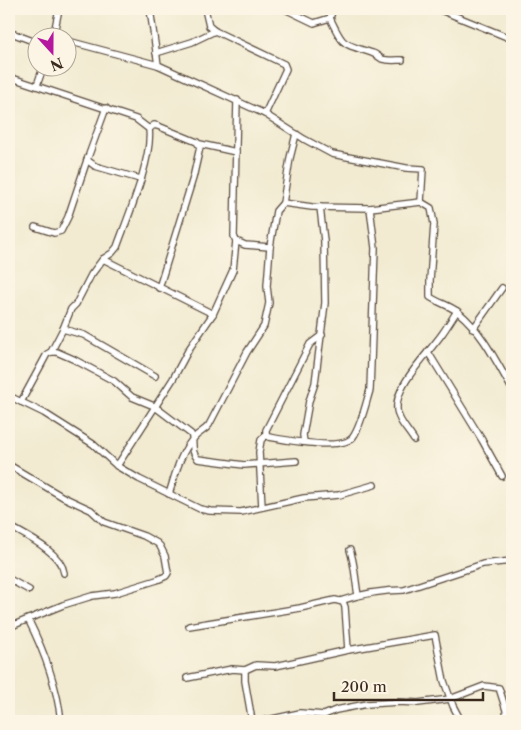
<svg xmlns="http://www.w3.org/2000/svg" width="521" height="730" font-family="'Libre Caslon Text',serif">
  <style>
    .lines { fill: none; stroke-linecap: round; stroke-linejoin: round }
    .minor-casing { stroke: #564739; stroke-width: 8 }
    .minor { stroke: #fff; stroke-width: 5.5 }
  </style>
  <rect width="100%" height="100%" fill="#fcf5e5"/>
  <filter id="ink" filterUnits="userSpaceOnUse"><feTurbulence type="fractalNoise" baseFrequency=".02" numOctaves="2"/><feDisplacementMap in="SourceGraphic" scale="10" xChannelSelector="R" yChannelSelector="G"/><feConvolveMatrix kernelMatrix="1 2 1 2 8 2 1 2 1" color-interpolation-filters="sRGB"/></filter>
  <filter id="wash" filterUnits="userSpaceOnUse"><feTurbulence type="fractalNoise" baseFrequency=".0096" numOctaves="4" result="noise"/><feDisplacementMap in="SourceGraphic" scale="20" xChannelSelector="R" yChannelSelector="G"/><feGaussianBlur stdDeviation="1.12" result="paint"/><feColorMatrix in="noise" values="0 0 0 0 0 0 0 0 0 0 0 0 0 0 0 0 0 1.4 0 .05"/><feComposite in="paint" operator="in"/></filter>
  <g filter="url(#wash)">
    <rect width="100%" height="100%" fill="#f2ebd2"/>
  </g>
  <g filter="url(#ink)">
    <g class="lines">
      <g class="minor-casing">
        <g id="minor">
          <path d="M150,9L158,65L265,114L304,139L332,154L406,168L423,169L421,202"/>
          <path d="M205,9L209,26L215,31L284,64L286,69L265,114"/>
          <path d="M285,9L314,23L330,18"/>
          <path d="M333,9L330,18C344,48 343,43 372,53C376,54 379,57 382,59C388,61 396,60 402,60"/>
          <path d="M438,9L512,39"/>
          <path d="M9,32L38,43"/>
          <path d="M53,38L59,9"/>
          <path d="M68,41L158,65"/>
          <path d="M156,53L192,42L215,31"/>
          <path d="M9,77L136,119L149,129C153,158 127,219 117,247L112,253L103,259L91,275L76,304L71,309L63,329L51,352"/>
          <path d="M37,85L43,68"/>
          <path d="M237,100L234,236L236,241L245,245L270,247"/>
          <path d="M106,108L87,160L95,166L140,179"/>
          <path d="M149,129L154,125L158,126L197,142L200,147L193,178L159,288"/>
          <path d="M200,144L236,152"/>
          <path d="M283,203L312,207L370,208L421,202L431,208L434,224L430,280V297C439,303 449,305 458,312C482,331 497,363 512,389"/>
          <path d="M35,227L54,233L61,231L68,217L87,160"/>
          <path d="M103,259L213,314"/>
          <path d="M63,329L84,335L155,376"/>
          <path d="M473,329L502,288"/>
          <path d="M322,335L310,344L266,430V435L269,437C285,440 343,451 353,437C361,426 366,403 370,390L375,248L370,208"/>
          <path d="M428,352L482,440L502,476"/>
          <path d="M9,396L44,413L93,444L117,466L139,479L200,509L210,511L241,512L304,498L339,495L374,485"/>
          <path d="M21,402L47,354L51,352H57L73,359L114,381L132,397L154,406L191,434C195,443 190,452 198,459L244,465L296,461"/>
          <path d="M414,440C408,430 398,421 397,410C394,386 428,354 442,334C447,327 452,319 457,311"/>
          <path d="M304,442L303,435L309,401L315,383L325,303L324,241L320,207"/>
          <path d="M9,465L63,497L91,510L104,522L144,536L157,543L160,546L165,556L168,573L166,576L157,580L115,593L92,596L63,605L9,627"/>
          <path d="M117,466L173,379L189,349L213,314L233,270L236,241"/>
          <path d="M169,494C175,476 180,452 194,438C199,432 205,431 209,425L247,352L264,326L269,303L267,286L270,247L276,211L283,203L290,158L296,134"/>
          <path d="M262,507L259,452L261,440L266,435"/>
          <path d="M9,526C26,536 61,552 64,573"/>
          <path d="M350,550C355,565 355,579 358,595"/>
          <path d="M9,579L29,590"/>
          <path d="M340,601C361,594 382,590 404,590L483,564L512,561"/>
          <path d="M28,619C44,651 57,685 61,721"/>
          <path d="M189,626L300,608L335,600L343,602L345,607L348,650"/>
          <path d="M245,670V681L252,721"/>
          <path d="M187,678L232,669L245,670L256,665L275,666L285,664L348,650L435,635L444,681L453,706L461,721"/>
          <path d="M263,721L300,713L324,715L336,710L367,704L399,702L418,703L450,699L484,686L499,688L506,710L507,721"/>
        </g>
      </g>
      <use href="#minor" class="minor"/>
    </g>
  </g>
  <rect width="521" height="730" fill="none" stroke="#fcf5e5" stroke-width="30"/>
  <g transform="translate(52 52) rotate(159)"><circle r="24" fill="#fcf5e5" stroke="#afa495"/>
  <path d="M0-4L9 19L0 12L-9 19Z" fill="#b5179e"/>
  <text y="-8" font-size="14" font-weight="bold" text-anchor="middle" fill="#3b2a1e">N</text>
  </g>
  <path d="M334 692v8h149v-8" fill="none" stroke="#3b2a1e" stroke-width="2.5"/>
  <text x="341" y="692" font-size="15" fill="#3b2a1e" stroke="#fcf5e5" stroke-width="4" paint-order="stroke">200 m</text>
</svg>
